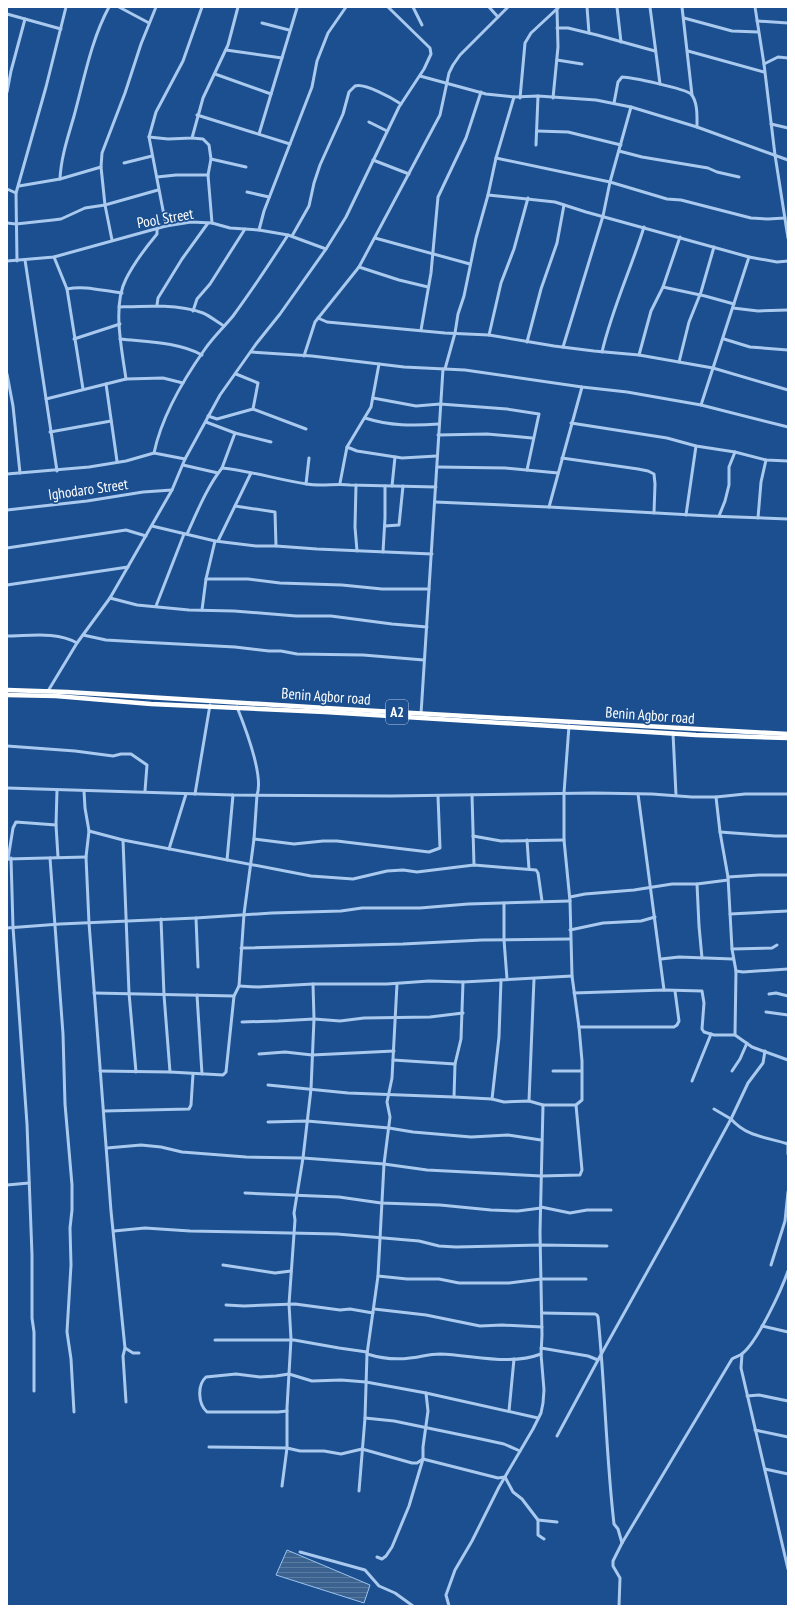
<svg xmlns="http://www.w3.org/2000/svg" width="795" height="1613" font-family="'PT Sans Narrow',sans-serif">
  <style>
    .water { fill: url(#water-rules); stroke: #9cc4f0 }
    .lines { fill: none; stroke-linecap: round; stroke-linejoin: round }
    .minor { stroke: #a9c9ee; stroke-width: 3 }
    .highway { stroke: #fff; stroke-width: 4.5 }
    .labels { text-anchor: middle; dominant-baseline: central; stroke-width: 3.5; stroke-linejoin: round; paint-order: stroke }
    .shield { fill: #1b4f8f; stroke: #bbcadd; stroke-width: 1 }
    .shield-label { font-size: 14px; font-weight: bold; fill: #fff }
    .street-label { font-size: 15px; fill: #fff; stroke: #1b4f8f }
  </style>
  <defs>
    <pattern id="water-rules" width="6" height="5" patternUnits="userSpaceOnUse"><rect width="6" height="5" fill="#3c6290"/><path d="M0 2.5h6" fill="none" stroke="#597aa1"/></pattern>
  </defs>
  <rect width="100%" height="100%" fill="#1b4f8f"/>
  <path class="water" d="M287,1550L370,1585L364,1603L276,1575Z"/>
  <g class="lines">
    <g class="minor">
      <path d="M119,7L149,23"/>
      <path d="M413,7L422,25"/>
      <path d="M489,7L498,17"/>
      <path d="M587,7L589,33"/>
      <path d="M617,7L621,42"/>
      <path d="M650,7L660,84"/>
      <path d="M682,7L692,95"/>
      <path d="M755,7L764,64L775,155L788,238"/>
      <path d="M7,14L61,29"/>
      <path d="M684,18L732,31L758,32"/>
      <path d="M757,21L788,23"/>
      <path d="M262,23L289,30"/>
      <path d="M557,28H568L597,35L655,51"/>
      <path d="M226,50L282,58"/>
      <path d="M688,51L764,72"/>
      <path d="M557,60L582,64"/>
      <path d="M764,64L778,57L788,58"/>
      <path d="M215,74L271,94"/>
      <path d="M420,76L486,94L514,97L538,96L596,100L631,107L697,127L788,160"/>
      <path d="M7,92L11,71L25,19"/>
      <path d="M520,98L525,43L531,33L559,7"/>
      <path d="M553,98L558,47L557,9"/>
      <path d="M614,103L618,82L622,77C631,77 686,89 691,94C698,102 697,117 697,127"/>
      <path d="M197,115L290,144"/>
      <path d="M369,122L387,131"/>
      <path d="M771,124L788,128"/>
      <path d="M537,131L568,132L621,145"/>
      <path d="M259,134L297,8"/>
      <path d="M149,137L168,139L192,138L203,98L228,45L238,7"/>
      <path d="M192,138L203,139L209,145L211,159L246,167"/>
      <path d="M536,145L538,96"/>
      <path d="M619,151L642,157L708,168L717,172L739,177"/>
      <path d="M496,158L610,182L667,199L681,200L751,218L768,219L785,218"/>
      <path d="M211,159L208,175L212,223"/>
      <path d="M373,160L409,174"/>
      <path d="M124,163L152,156"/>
      <path d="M157,177L176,175H208"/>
      <path d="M60,179C61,157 68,137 74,116C84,80 91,40 109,7"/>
      <path d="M19,186L60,179L101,167"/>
      <path d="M7,189L16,193"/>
      <path d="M247,192L269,197"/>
      <path d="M488,195L555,202L586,212L749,257L701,405"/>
      <path d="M7,223L16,224L53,220L61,219L85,208L105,205L158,190"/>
      <path d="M166,226L149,137L156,112L183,61L202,7"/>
      <path d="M259,230L264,211L312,87L317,61L328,33L346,7"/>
      <path d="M292,236L309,206L314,183L320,165L343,114L349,92L355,86C365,83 392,98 401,104"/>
      <path d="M375,238L470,264"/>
      <path d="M112,240L105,205L101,167L102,153L125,93L141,44L156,7"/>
      <path d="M54,257L67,289L83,389"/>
      <path d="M749,257L777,262L788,261"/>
      <path d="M25,260L57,471"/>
      <path d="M7,261L54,257L166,226L191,222L212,223L230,228L259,230L288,235L326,249"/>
      <path d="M17,261L16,193L46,87L66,7"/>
      <path d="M359,267L399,280L428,287"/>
      <path d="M663,287L705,296L734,304"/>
      <path d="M67,289C85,285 103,291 122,293"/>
      <path d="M157,305L158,298L182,259L208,223"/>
      <path d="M119,307C145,306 178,304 203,313C210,316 217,322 224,326"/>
      <path d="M733,308L758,311L788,310"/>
      <path d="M193,311L197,299L210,284L245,229"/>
      <path d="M318,318L327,322L445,333L489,335L554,346L594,351L639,355L713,368L788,390"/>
      <path d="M421,330L431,273L438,197L466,138L481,92"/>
      <path d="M489,335L501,283L514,249L528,198"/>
      <path d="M74,339L120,324"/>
      <path d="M120,339C147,342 178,342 202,355"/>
      <path d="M724,339L750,347L788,350"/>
      <path d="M527,342L541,289L557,243L564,205"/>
      <path d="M563,347L603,216L610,182L631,107"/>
      <path d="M251,352L312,356L404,367L465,370L582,387L627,392L701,405L788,427"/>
      <path d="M602,352C612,309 631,269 644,227"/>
      <path d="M639,355L651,311L663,287L680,237"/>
      <path d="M304,356L315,322L359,267L440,115L449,73L453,65L460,55L508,7"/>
      <path d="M679,362L689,322L701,292L714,247"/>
      <path d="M445,369L455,333L458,314L464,296L476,238L488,195L496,158L514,97"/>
      <path d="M7,374L13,406L20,473"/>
      <path d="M236,374L258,383L253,409"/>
      <path d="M126,379C122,350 112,306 126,279C133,265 147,246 157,234V229"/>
      <path d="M106,384L117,461"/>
      <path d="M373,398L416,406L440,404L507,409L539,414L527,470"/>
      <path d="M46,399L126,379L163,378L183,383"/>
      <path d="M208,416L217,419L253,409L306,429"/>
      <path d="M365,418C390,426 413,426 439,424"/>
      <path d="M206,422L235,433L271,442"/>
      <path d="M571,423L667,438L696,446L735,452L766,460L788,461"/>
      <path d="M50,432L111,421"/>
      <path d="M438,435L487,434L532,438"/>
      <path d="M347,447L357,451L402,458L437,456"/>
      <path d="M154,453C162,415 183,380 205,349C213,337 224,327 233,316C252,290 270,263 288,235"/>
      <path d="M562,458L638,469L648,471L654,474L655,484L654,513"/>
      <path d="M183,465L218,473"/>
      <path d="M437,467L505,468L558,473"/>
      <path d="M222,468L235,433"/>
      <path d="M7,474L89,467L126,461L154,453L185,459"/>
      <path d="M340,483L347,447L371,407L379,364"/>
      <path d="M306,484L309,458"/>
      <path d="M356,485L355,527L357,551"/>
      <path d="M392,486L395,457"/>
      <path d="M435,502L549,507L710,516L788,519"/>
      <path d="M235,506L275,512L276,546"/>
      <path d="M549,507L582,387"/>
      <path d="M7,510L87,501L143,492L172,490"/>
      <path d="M686,515L696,446"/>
      <path d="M719,516L725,501L729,485V467L735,452"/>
      <path d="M758,518L761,482L766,460"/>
      <path d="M152,526L215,541L256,546H276L317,549L432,554"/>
      <path d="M385,526L399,525L403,486"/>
      <path d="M187,534C197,512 207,487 222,468C251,471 279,480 307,484C322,487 336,483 350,485L436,487"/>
      <path d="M218,541L251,473"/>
      <path d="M7,548L126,530L146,536"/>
      <path d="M383,552L385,518V486"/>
      <path d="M206,579H248L280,583L342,585L382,589H429"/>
      <path d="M7,585L128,567"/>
      <path d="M110,598L137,605L189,610L234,611L296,616H331L392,624L427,627"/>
      <path d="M156,606L184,534"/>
      <path d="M202,610L206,579L215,541"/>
      <path d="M83,635L106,640L140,642L235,647L269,651H281L297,654L363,655L424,660"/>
      <path d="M7,636C29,636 57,631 77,643"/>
      <path d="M48,691L77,643L110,598L172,490L185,459L220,395L256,344L280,314L326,249L346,217L399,107L424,69L431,54L430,48L388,7"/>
      <path d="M421,714L443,369"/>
      <path d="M673,733L676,795"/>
      <path d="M7,746L75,751L113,756L121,754H131L147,765L145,791"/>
      <path d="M7,788L233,795L391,796L593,793L652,794L692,797H716L745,794H788"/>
      <path d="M57,790L56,825L58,857"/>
      <path d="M84,791L85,808L89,831L86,857L89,923L111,1211L125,1348L123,1356L126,1402"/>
      <path d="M195,794L210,705"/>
      <path d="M638,794L664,990"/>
      <path d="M472,795L474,865"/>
      <path d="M716,797L720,832L728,877L732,949L736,971L735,1035"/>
      <path d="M89,831L123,840L311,876L353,879L387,871L403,870L417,872L474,865L536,870L538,873L542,901"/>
      <path d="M720,832L775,836H788"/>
      <path d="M473,836L501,841L564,840"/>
      <path d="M254,839L294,844L323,841H337L429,852L440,848L438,796"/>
      <path d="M123,840L129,993L136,1072"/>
      <path d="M527,840L529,869"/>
      <path d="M169,849L186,794"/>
      <path d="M11,858L13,927L27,1124L32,1255V1318L34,1332V1391"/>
      <path d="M50,858L63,1034L65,1104L72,1185V1210L70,1228L71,1265L67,1332L71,1359L74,1412"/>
      <path d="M7,859L86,857"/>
      <path d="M8,859L13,828L16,822L56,825"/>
      <path d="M227,860L233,795"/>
      <path d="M728,877L759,875H788"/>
      <path d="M697,884L699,926L702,958"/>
      <path d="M570,897L585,894L634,890L672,884H697L728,880"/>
      <path d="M504,903V940L507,979"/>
      <path d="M730,914L788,911"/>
      <path d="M196,918L198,967"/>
      <path d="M161,919L164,995L170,1072"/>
      <path d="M7,928L60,924L196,918L272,913L341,911L362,908H420L468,904L570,901"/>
      <path d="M570,930L603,923L641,921L655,917"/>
      <path d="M241,948L403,944L482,940L570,939"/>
      <path d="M732,949L772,948L777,945"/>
      <path d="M661,959L679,957L733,959"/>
      <path d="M736,971L743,972L788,969"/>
      <path d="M239,986L258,987L313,984H387L429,981L463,982L572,976"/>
      <path d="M94,993L234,996"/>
      <path d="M574,993L664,990L702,991L704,1003L702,1029L704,1032L714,1035H735L752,1047L788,1060"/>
      <path d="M769,994L776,993L788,996"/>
      <path d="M197,995L202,1074"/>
      <path d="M766,1012L788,1015"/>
      <path d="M242,1022L278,1021L314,1019L340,1021L364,1018L430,1017L463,1013"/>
      <path d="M579,1027H674L677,1025L679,1021L675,991"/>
      <path d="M259,1054L285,1052L312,1055L394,1051"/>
      <path d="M393,1060L455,1064"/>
      <path d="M100,1071L170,1072L223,1075L226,1072L234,996L239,986L244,914L254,839L257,795C264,776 245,727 237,707"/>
      <path d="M553,1071H581"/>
      <path d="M732,1071L740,1059L747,1043"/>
      <path d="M692,1081L711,1034"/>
      <path d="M268,1085L348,1093L454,1097L492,1099L504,1102L529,1101L543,1105H576L582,1100V1061L579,1027L572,976L570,901L564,840V793L569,726"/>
      <path d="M454,1097L455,1064L461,1039L463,982"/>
      <path d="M492,1099L499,1037L501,980"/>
      <path d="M529,1101L534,979"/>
      <path d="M714,1109L731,1119L748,1083L763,1063L765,1051"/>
      <path d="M104,1111L189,1109L191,1105L193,1074"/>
      <path d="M268,1122L307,1121L389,1128L413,1132L471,1137L508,1135L541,1140"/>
      <path d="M788,1142V1154"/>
      <path d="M107,1148L141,1145L161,1147L182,1152L246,1157L303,1158L384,1164L427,1170L541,1176L580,1175L582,1170L576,1105"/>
      <path d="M7,1185L29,1183"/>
      <path d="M245,1193L339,1197L381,1203L440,1205L491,1210L518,1211L541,1208"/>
      <path d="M541,1207L570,1213L587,1210H611"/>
      <path d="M114,1231L145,1228L190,1231L337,1234L419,1241L439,1246L456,1247L540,1245L607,1246"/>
      <path d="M223,1265L275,1273L291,1271"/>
      <path d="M771,1265L785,1221L788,1192"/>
      <path d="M378,1276L407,1279H439L459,1283H509L541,1279H586"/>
      <path d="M226,1305L244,1306L295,1304L340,1310L350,1309L373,1313"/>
      <path d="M374,1309L426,1315L480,1326L502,1325L542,1327"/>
      <path d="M542,1313L595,1314L597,1315L598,1317C605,1386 606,1455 614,1524L618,1529L622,1543"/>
      <path d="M762,1326L788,1332"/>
      <path d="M215,1340H294L339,1348L367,1352"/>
      <path d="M125,1348L133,1353H139"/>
      <path d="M541,1348L588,1356L598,1360L676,1220L731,1119C747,1137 766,1137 788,1144"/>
      <path d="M367,1354C380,1358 396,1360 410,1358C420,1357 429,1354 440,1354C473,1355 509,1366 541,1354"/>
      <path d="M742,1354L741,1368L788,1569"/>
      <path d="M747,1396L759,1395L788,1401"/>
      <path d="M287,1411L278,1412H207C198,1404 197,1385 206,1377L236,1374L260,1377L276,1376L289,1374L312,1381L341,1380L366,1382L426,1393L538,1418"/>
      <path d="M509,1411L514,1359"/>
      <path d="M365,1418L394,1421L481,1439L504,1444L520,1451"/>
      <path d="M755,1430L788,1437"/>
      <path d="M557,1436L598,1360"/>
      <path d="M209,1447L287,1448L300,1451H324L341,1454L362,1449L412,1463H417L423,1459L498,1478L505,1477"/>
      <path d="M765,1469L788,1474"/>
      <path d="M505,1477L513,1492L522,1499L538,1520V1535L544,1539"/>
      <path d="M282,1486L287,1448V1408L291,1339L289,1304L295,1220L294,1213L303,1158L311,1089L314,1019L313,984"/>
      <path d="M359,1491L365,1418L367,1354L378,1276L384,1164L390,1117L387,1102L392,1078L397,984"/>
      <path d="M538,1520L557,1522"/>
      <path d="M300,1552L365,1570L379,1586L395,1593L413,1606"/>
      <path d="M377,1557L382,1559L386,1556L392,1547L409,1506L423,1459V1447L428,1411L426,1393"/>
      <path d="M449,1606L446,1595L455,1570L472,1541L499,1487L533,1429L541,1413L543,1403L544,1390L541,1354L542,1335L540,1232L543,1105"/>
      <path d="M619,1606L620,1578L613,1566V1561L622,1543L732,1359C735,1357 740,1356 743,1353C758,1340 781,1291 788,1271"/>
    </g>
    <g class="highway">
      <path d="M7,690L67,692L342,709L788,734"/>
      <path d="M7,695L56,696L151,704L325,712L696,735L788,738"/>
    </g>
  </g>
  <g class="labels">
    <rect class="shield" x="386" y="700" width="22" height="24" rx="3"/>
    <g class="shield-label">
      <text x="397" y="712">A2</text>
    </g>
    <g class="street-label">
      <text transform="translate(165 218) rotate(-10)">Pool Street</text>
      <text transform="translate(88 489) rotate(-8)">Ighodaro Street</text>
      <text transform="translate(326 696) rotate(4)">Benin Agbor road</text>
      <text transform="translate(650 715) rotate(4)">Benin Agbor road</text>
    </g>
  </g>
  <rect width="795" height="1613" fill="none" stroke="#ffffff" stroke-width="16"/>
</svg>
